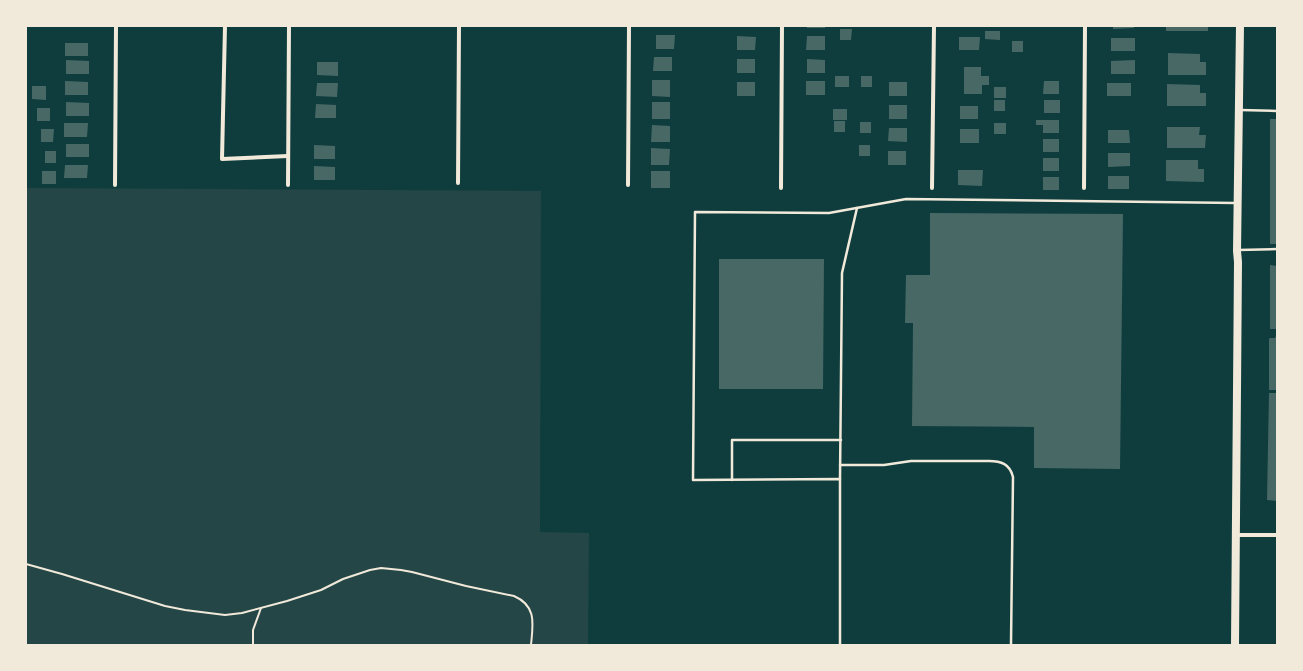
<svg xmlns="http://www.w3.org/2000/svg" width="1303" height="671" font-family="Cabin,sans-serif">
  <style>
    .green { fill: #244646 }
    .building { fill: #486865 }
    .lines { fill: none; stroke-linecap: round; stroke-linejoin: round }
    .path { stroke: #f1e9da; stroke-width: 2 }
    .service { stroke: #f1e9da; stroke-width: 2.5 }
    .minor { stroke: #f1e9da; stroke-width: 4 }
    .secondary { stroke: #f1e9da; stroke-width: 8 }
  </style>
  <rect width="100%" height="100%" fill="#0f3d3e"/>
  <path class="green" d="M26,188L541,191L540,532L589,533L588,645H26Z"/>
  <g class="building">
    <rect x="807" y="26" width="18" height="2"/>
    <path d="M1113,26H1134V28L1113,29Z"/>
    <rect x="1166" y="26" width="42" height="5"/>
    <path d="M840,29H852L851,40H840Z"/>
    <path d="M985,31H1000V40L985,39Z"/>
    <path d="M656,35H675L674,49H656Z"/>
    <path d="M737,36L756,37L755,50H737Z"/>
    <path d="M807,36H825V50H806Z"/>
    <path d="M959,37H980L979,50H959Z"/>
    <rect x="1111" y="38" width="24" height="13"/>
    <rect x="1012" y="41" width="11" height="11"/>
    <rect x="65" y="43" width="23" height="13"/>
    <path d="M1168,53L1200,54V62H1206V75H1168Z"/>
    <path d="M654,57H672V71H653Z"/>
    <rect x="737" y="59" width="18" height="14"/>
    <path d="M807,59L825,60V73H807Z"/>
    <path d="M66,60L89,61V74H66Z"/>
    <path d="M1135,60V74H1111V61Z"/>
    <path d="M317,62H338V76L317,75Z"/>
    <path d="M964,67H981V76H989V85H982V94H964Z"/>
    <rect x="835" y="76" width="14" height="11"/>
    <rect x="861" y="76" width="11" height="11"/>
    <path d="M652,80H670V97L652,96Z"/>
    <path d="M65,81L88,82V95H65Z"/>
    <rect x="806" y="81" width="19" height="14"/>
    <path d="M1044,81H1059V94H1043Z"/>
    <rect x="737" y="82" width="18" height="14"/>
    <rect x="889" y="82" width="18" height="14"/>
    <path d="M317,83H338L337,97L316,96Z"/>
    <rect x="1107" y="83" width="24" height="13"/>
    <path d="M1167,84L1200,85V93H1206V106H1167Z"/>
    <path d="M32,86H46V100L32,99Z"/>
    <rect x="994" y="87" width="12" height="11"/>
    <rect x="994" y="100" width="11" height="11"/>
    <rect x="1044" y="100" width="16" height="13"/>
    <path d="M66,102L89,103V116H66Z"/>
    <rect x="652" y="102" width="18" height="17"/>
    <path d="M316,104L336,105V118H315Z"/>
    <rect x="889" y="105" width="18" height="14"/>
    <rect x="960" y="106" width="18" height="13"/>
    <rect x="37" y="108" width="13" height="13"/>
    <rect x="833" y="109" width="14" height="11"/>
    <rect x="1270" y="119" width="7" height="125"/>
    <path d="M1036,120H1059V133H1043V125H1036Z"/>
    <rect x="834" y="121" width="11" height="11"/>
    <rect x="860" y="122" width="11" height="11"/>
    <path d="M64,123H88L87,137H64Z"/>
    <rect x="994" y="123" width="12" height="11"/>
    <path d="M652,125L670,126V142H651Z"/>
    <path d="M1167,127H1200L1199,135H1206L1205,148H1167Z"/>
    <path d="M889,128H907V142L888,141Z"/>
    <path d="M41,129H54L53,142H41Z"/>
    <rect x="960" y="129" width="19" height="14"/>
    <path d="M1108,130H1129L1130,143H1108Z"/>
    <rect x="1043" y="139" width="16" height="13"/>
    <rect x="66" y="144" width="23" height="13"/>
    <path d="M314,145L335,146V159H314Z"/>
    <rect x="859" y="145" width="11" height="11"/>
    <path d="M651,148L670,149L669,165H651Z"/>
    <rect x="45" y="151" width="11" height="12"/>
    <rect x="888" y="151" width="18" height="14"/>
    <path d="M1108,153H1130V166L1108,167Z"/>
    <rect x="1043" y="158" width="16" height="13"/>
    <path d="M1166,160H1198V169H1204V182L1166,181Z"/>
    <path d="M65,165H88L87,178H64Z"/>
    <path d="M314,166L335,167V180H314Z"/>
    <path d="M958,170H983L982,186L958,185Z"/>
    <rect x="42" y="171" width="14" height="13"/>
    <rect x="651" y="171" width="19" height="17"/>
    <rect x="1108" y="176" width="21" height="13"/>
    <rect x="1043" y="177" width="16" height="13"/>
    <path d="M930,213L1123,214L1120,469L1034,468V427L912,426L913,323H905L906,275H930Z"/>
    <path d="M719,259H824L823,389H719Z"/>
    <path d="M1270,265L1277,266V329H1270Z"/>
    <path d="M1276,336H1277V390H1269V339L1270,338H1275Z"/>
    <path d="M1269,393H1277V501L1267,500Z"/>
  </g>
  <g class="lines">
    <g class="path">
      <path d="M26,564L62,574L165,606L185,610L225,615L242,613L287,601L321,590L343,579L370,570L381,568L401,570L412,572L466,586L514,596C537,606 533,624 531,645"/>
      <path d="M253,645V630L261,608"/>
    </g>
    <g class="service">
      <path d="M1240,110L1277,111"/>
      <path d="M1238,250L1277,249"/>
      <path d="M840,465H884L911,461H989C1001,461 1010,464 1013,477L1011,645"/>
      <path d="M840,479L842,273L857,208"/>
      <path d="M732,480V440H841"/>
      <path d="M840,645V479L693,480L695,212L829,213L906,199L1236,203"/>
    </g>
    <g class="minor">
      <path d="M225,26L222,159L288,156"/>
      <path d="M458,183L459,26"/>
      <path d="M115,185L116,26"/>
      <path d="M288,185L289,26"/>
      <path d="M628,185L629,26"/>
      <path d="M781,188L782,26"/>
      <path d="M932,188L934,26"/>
      <path d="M1084,188L1085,26"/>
      <path d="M1236,535H1277"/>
    </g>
    <path class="secondary" d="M1235,645L1238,262L1237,251L1240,26"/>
  </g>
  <rect width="1303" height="671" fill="none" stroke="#f1e9da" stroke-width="54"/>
</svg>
